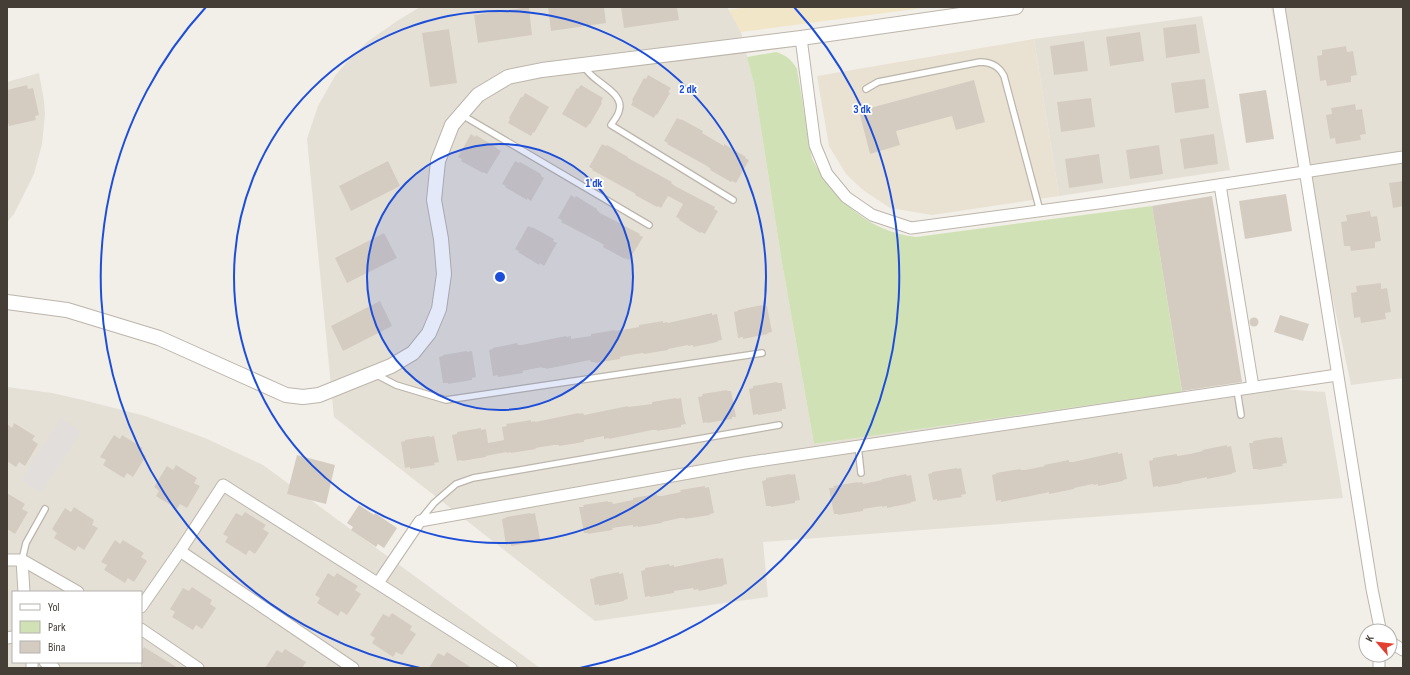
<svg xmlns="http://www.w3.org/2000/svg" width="1410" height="675" font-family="'Sofia Sans Condensed',sans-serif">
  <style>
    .residential { fill: #e5e0d6; fill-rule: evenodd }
    .education { fill: #e9e2d3 }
    .green { fill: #d0e2b5 }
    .sand { fill: #f2e6c8 }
    .parking { fill: #e1dedc }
    .building { fill: #d5ccc1 }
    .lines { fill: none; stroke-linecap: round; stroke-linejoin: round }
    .service-casing { stroke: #bcb5ab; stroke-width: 8 }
    .minor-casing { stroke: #bcb5ab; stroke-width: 13 }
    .tertiary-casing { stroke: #bcb5ab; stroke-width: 16 }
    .service { stroke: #fff; stroke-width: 5.5 }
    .minor { stroke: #fff; stroke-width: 11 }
    .tertiary { stroke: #fff; stroke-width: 14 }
    .ring { fill: none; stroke: #1d4ed8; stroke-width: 2 }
    .centre { fill: #1d4ed8; stroke: #fff; stroke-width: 2 }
    .ring-label { font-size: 12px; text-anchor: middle; font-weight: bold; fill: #1d4ed8; stroke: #fff; stroke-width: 3.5; stroke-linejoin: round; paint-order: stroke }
  </style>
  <rect width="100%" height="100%" fill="#f2eee8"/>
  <g class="residential">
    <path d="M420,7H727L735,20L741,32L754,84L782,263L814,444L1182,392L1253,387L1325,392L1343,498L763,542L768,597L595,621L334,417L307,139L318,106L335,76L346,63L367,42L397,21Z"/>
    <path d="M1271,7H1403V378L1351,385Z"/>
    <path d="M1202,16L1230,170L1059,196L1034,39Z"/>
    <path d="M39,73L44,101L45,114L42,144L34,174L14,214L7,222V82Z"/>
    <path d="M7,387L52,393L83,400L145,416L205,438L263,465L540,668H7ZM13,592H141V662H13Z"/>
  </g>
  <path class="education" d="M1034,39L1059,196L932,215L890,208L863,190L846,174L829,146L817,76Z"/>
  <path class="green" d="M776,52C786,55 792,60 797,69L812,159C835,199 868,232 916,237L1152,206L1182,392L814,444L782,263L754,84L747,57Z"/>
  <path class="sand" d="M747,7H930L741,32L729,10Z"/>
  <path class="parking" d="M61,419L81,432L41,493L21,480Z"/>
  <g class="building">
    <path d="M529,7L532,35L478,43L474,15Z"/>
    <path d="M548,7H604L606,23L551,31Z"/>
    <path d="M621,7H677L679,20L624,28Z"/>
    <path d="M1196,24L1200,53L1166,58L1163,28Z"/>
    <path d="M449,29L457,83L430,87L422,33Z"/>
    <path d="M1140,32L1144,61L1110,66L1106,37Z"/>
    <path d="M1084,41L1088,71L1054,75L1050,46Z"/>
    <path d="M1346,46L1347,52L1353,51L1357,75L1351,76V82L1327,86L1326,80L1320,81L1317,56L1322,55V50Z"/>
    <path d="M648,75L671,88L668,92L670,93L657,115L656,114L654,118L631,105L633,101L632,100L644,78L646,79Z"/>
    <path d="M1205,79L1209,108L1175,113L1171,83Z"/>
    <path d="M974,80L985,122L956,130L952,116L896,131L900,145L870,154L859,111Z"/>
    <path d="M27,85L28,89L33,88L39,115L35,116L36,120L9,126L8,123H7V90Z"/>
    <path d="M581,85L603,98L601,102L602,103L590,124H589L586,128L562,114L577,88L578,89Z"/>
    <path d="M1266,90L1274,139L1246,143L1239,94Z"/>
    <path d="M525,93L549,107L534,133L533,132L531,136L508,123L510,119L509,118L521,97H523Z"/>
    <path d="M1091,98L1095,127L1061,132L1057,102Z"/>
    <path d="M1355,104L1356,110L1362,109L1366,134L1360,135L1361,140L1336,144L1335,138L1330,139L1326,115L1332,114L1331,108Z"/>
    <path d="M677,118L681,120V119L703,131L702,133L724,146V144L746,157L745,158L749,160L736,183L732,181L731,182L710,170L711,169L707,166L667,144L668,143L664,141Z"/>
    <path d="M471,134L475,137L476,135L497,148V149L501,151L487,174L483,172V173L461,161L462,159L458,157Z"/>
    <path d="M1214,134L1218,164L1184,169L1180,139Z"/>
    <path d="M602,144L606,146L607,145L628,157V158L672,182L671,183L675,186L715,207L714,209L718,211L705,234L701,232L700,233L679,220L680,219L676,217L683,204L668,196L661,208L658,206L657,207L635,195L636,194L592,170L593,169L589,167Z"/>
    <path d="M1159,145L1163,174L1130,179L1126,150Z"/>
    <path d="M1099,154L1103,183L1069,188L1065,159Z"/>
    <path d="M388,161L400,186L351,211L339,186Z"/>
    <path d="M515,161L519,163L520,162L541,174V176L544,178L531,201L527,198V200L505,187L506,186L502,184Z"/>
    <path d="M1403,181V206L1393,208L1389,183Z"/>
    <path d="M1286,194L1292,231L1245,239L1239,201Z"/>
    <path d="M571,195L575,198L576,196L597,209V210L600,213L640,234L639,235L643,237L629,260L625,258V259L603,247L604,245L601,243L561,222L562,220L558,218Z"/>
    <path d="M1212,196L1242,382L1182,391L1152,206Z"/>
    <path d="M1370,211L1371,217L1377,216L1381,241L1375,242V248L1351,251L1350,246H1344L1341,222L1347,221L1346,215Z"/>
    <path d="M528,226L532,228V227L554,239L553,241L557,243L544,266L540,263L539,265L518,252L519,251L515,249Z"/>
    <path d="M384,233L397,258L347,283L335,258Z"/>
    <path d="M1381,283V289L1387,288L1391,312L1385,313L1386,319L1361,323L1360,317L1354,318L1351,293L1357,292L1356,286Z"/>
    <path d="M380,301L392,326L343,351L331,326Z"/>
    <path d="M762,305L763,307L767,306L772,332L767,333L768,334L743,339V337L738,338L734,312L738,311V310Z"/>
    <path d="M712,313V315L717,314L722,340L717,341L718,342L693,347V345L688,346V345L668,349V350L644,354L643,353L624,356L620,357V359L595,363V362H591L590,360L546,369V368H542V367L522,371L523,373L498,377V375L493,376L489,350L493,349V348L517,343L518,345H522L566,336V337L571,336V339L591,336V334L615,330V331L628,329L639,327V325L663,321V323L667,322L668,323Z"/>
    <path d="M1280,315L1309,324L1303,341L1274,332Z"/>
    <circle cx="1254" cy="322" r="4.5"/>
    <path d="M467,351V352L472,351L476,377L472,378V380L448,384V383H443L439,357L443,356V355Z"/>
    <path d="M777,382L778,383H782L786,409H782V411L758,415V414L753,415L749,389L753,388V386Z"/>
    <path d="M727,390V391H731L736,417H732V419L707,423V422L703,423L698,397L703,396L702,394Z"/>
    <path d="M676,398L677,399L681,398L684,417L686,424L681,425V427L657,431V430H652L609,439V438L604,439V436L584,440V442L559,446V445H554L535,448L536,449L511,453V452L507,453L506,452L486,456V457L462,461L461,460L457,461L452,435L457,434V432L481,428V430L486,429L488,443L504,440L502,427L507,426L506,424L531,420V422L535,421V422L579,413V414L583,413L584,415L628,406V407L652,404V402Z"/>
    <path d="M14,423L35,436L32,440L38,444L25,466L19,462L16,467L7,461V424L12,428Z"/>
    <path d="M114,435L120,439L122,435L143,448L140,452L146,456L133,477L127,473L124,478L103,465L106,460L100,457Z"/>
    <path d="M429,436L430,437L434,436L439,462L434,463L435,465L410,469V467L405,468L401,442L405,441V440Z"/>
    <path d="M1277,437L1278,438L1282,437L1287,463L1282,464L1283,466L1258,470V469H1253L1249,443H1253V441Z"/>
    <path d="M1227,445V447L1231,446L1236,472L1232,473V474L1207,479V477L1203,478L1182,482V483L1158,487V486L1153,487L1149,461L1153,460V458L1177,454V456L1190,454L1203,451L1202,450Z"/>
    <path d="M1118,452V454L1122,453L1127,479L1123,480V481L1098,486V484L1094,485L1093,484L1074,488V489L1049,494V492L1045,493L1001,502V500L996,501L992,475L996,474V473L1020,469L1021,470H1025L1045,466L1044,465L1069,460V462H1073Z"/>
    <path d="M297,455L335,465L326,504L287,494Z"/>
    <path d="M176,465L197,478L194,483L200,486L187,508L180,504L177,509L156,496L159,491L154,487L167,466L173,470Z"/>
    <path d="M957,468V469L961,468L966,494L961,495L962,497L937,501V499L933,500L928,474L932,473V472Z"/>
    <path d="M790,474L791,475L795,474L800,500L795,501V503L771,507V506H766L762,481L766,480V478Z"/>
    <path d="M906,474L907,476L911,475L916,501L911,502V503L887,508V506L882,507V506L863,509V511L838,515V514H834L829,488H834L833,486L858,482V483L862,482L863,484L882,480V479Z"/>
    <path d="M705,486V488L709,487L714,513L710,514V515L685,519V518H680L662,522V523L638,527V526L633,527V525L612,528L613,530L588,534V533H584L579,507H584L583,505L608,501V502H612L613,504L633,500V498L657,494V496H662L681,492L680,490Z"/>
    <path d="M7,493L25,504L22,509L28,512L15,534L7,529Z"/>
    <path d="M359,505L374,515L375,513L397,528L384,548L378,544L376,547L351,530L353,527L347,523Z"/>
    <path d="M74,507L94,520L92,525L98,528L84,550L78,546L75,551L54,538L57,533L52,529L65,508L71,512Z"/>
    <path d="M245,512L266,525L263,529L269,533L255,554L249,550L246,555L225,542L228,537L223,534L236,513L242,516Z"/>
    <path d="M530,513L531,514L535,513L540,539L535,540V542L511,546V544L506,545L502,519L506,518V517Z"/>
    <path d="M115,540L120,544L123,540L144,553L141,557L147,561L134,582L128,578L125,583L104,570L107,565L101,562Z"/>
    <path d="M718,558V559L723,558L727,584L723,585V586L699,591L698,589L694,590L693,588L674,591V593L650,597V596L645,597L641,571L645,570V568L669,564L670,566L674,565V567Z"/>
    <path d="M619,572V574L623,573L628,599L624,600V601L599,606V604L595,605L590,579L595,578V577Z"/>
    <path d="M328,573L334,577L337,573L358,586L355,590L361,594L347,615L341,611L338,616L317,603L320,598L315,595Z"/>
    <path d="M192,587L212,600L210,604L216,608L202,629L196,625L193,630L172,617L175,612L170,609L183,588L189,591Z"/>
    <path d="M392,613L412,626L410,630L416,634L402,655L396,652L393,657L372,643L375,638L370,635L383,614L389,617Z"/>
    <path d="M144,647L178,668H141V652Z"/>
    <path d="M285,649L306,662L302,668H265L277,650L282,653Z"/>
    <path d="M447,652L472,668H429L438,653L444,656Z"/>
  </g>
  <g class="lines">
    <g class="service-casing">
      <g id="service">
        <path d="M584,66C591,82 626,92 619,111C618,116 614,120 611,125L733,200"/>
        <path d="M866,89L878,82L980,62C991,62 999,66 1004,76L1040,211"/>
        <path d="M462,115L649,225"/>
        <path d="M375,374L396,385L446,400L762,353"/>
        <path d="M1237,390L1241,415"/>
        <path d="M858,446L861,473"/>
        <path d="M421,519L434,503L456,484L473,478L779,425"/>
        <path d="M22,560L26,543L45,509"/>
      </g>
    </g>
    <g class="minor-casing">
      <g id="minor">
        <path d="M1279,7L1372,589L1380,628L1382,631"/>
        <path d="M801,38L815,145L827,174L846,197L872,215L911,228L1106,202L1403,157"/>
        <path d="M1220,185L1253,387"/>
        <path d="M180,551L353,668"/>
        <path d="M7,560H22L78,592"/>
        <path d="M22,560L24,592"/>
        <path d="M378,583L420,521L745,463L1337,375"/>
        <path d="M141,607L180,551L223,485L511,668"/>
        <path d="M141,629L198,668"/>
        <path d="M7,638L13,637"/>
        <path d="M1390,640L1393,644L1403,650"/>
        <path d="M32,662V668"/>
        <path d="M45,662L54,668"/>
        <path d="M1379,668V655"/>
      </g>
    </g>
    <g class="tertiary-casing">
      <path id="tertiary" d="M7,302L67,310L159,338L286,395L303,397L319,395L391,366L413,353L429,333L439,309L444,274L441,239L434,200L438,161L452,125L478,95L508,77L542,70L801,38L1016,7"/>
    </g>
    <use href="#service" class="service"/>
    <use href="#minor" class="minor"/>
    <use href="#tertiary" class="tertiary"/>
  </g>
  <circle cx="500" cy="277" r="133" fill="#1d4ed8" fill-opacity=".12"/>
  <g class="ring">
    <circle cx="500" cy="277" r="133"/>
    <circle cx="500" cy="277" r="266"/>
    <path d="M420 668A399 399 0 0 1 206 7M794 7A399 399 0 0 1 580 668"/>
  </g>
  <circle cx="500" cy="277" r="6" class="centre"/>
  <g class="ring-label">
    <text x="688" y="93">2 dk</text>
    <text x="862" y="113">3 dk</text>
    <text x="594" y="187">1 dk</text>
  </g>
  <rect width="1410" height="675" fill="none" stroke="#443e37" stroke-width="16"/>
  <rect x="12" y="591" width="130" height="72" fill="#ffffff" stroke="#b4b2af"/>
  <rect x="20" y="604" width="20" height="6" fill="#ffffff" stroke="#b4b2af"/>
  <text x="48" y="611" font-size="12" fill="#443e37">Yol</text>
  <rect x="20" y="621" width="20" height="12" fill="#d0e2b5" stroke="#b4b2af"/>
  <text x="48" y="631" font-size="12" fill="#443e37">Park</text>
  <rect x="20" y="641" width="20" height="12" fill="#d5ccc1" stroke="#b4b2af"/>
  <text x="48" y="651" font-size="12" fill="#443e37">Bina</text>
  <g transform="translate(1378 643) rotate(298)"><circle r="19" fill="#ffffff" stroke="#b4b2af"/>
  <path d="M0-3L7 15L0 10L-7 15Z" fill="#e13f2f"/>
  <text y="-6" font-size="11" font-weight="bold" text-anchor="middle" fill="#443e37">K</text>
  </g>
</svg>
